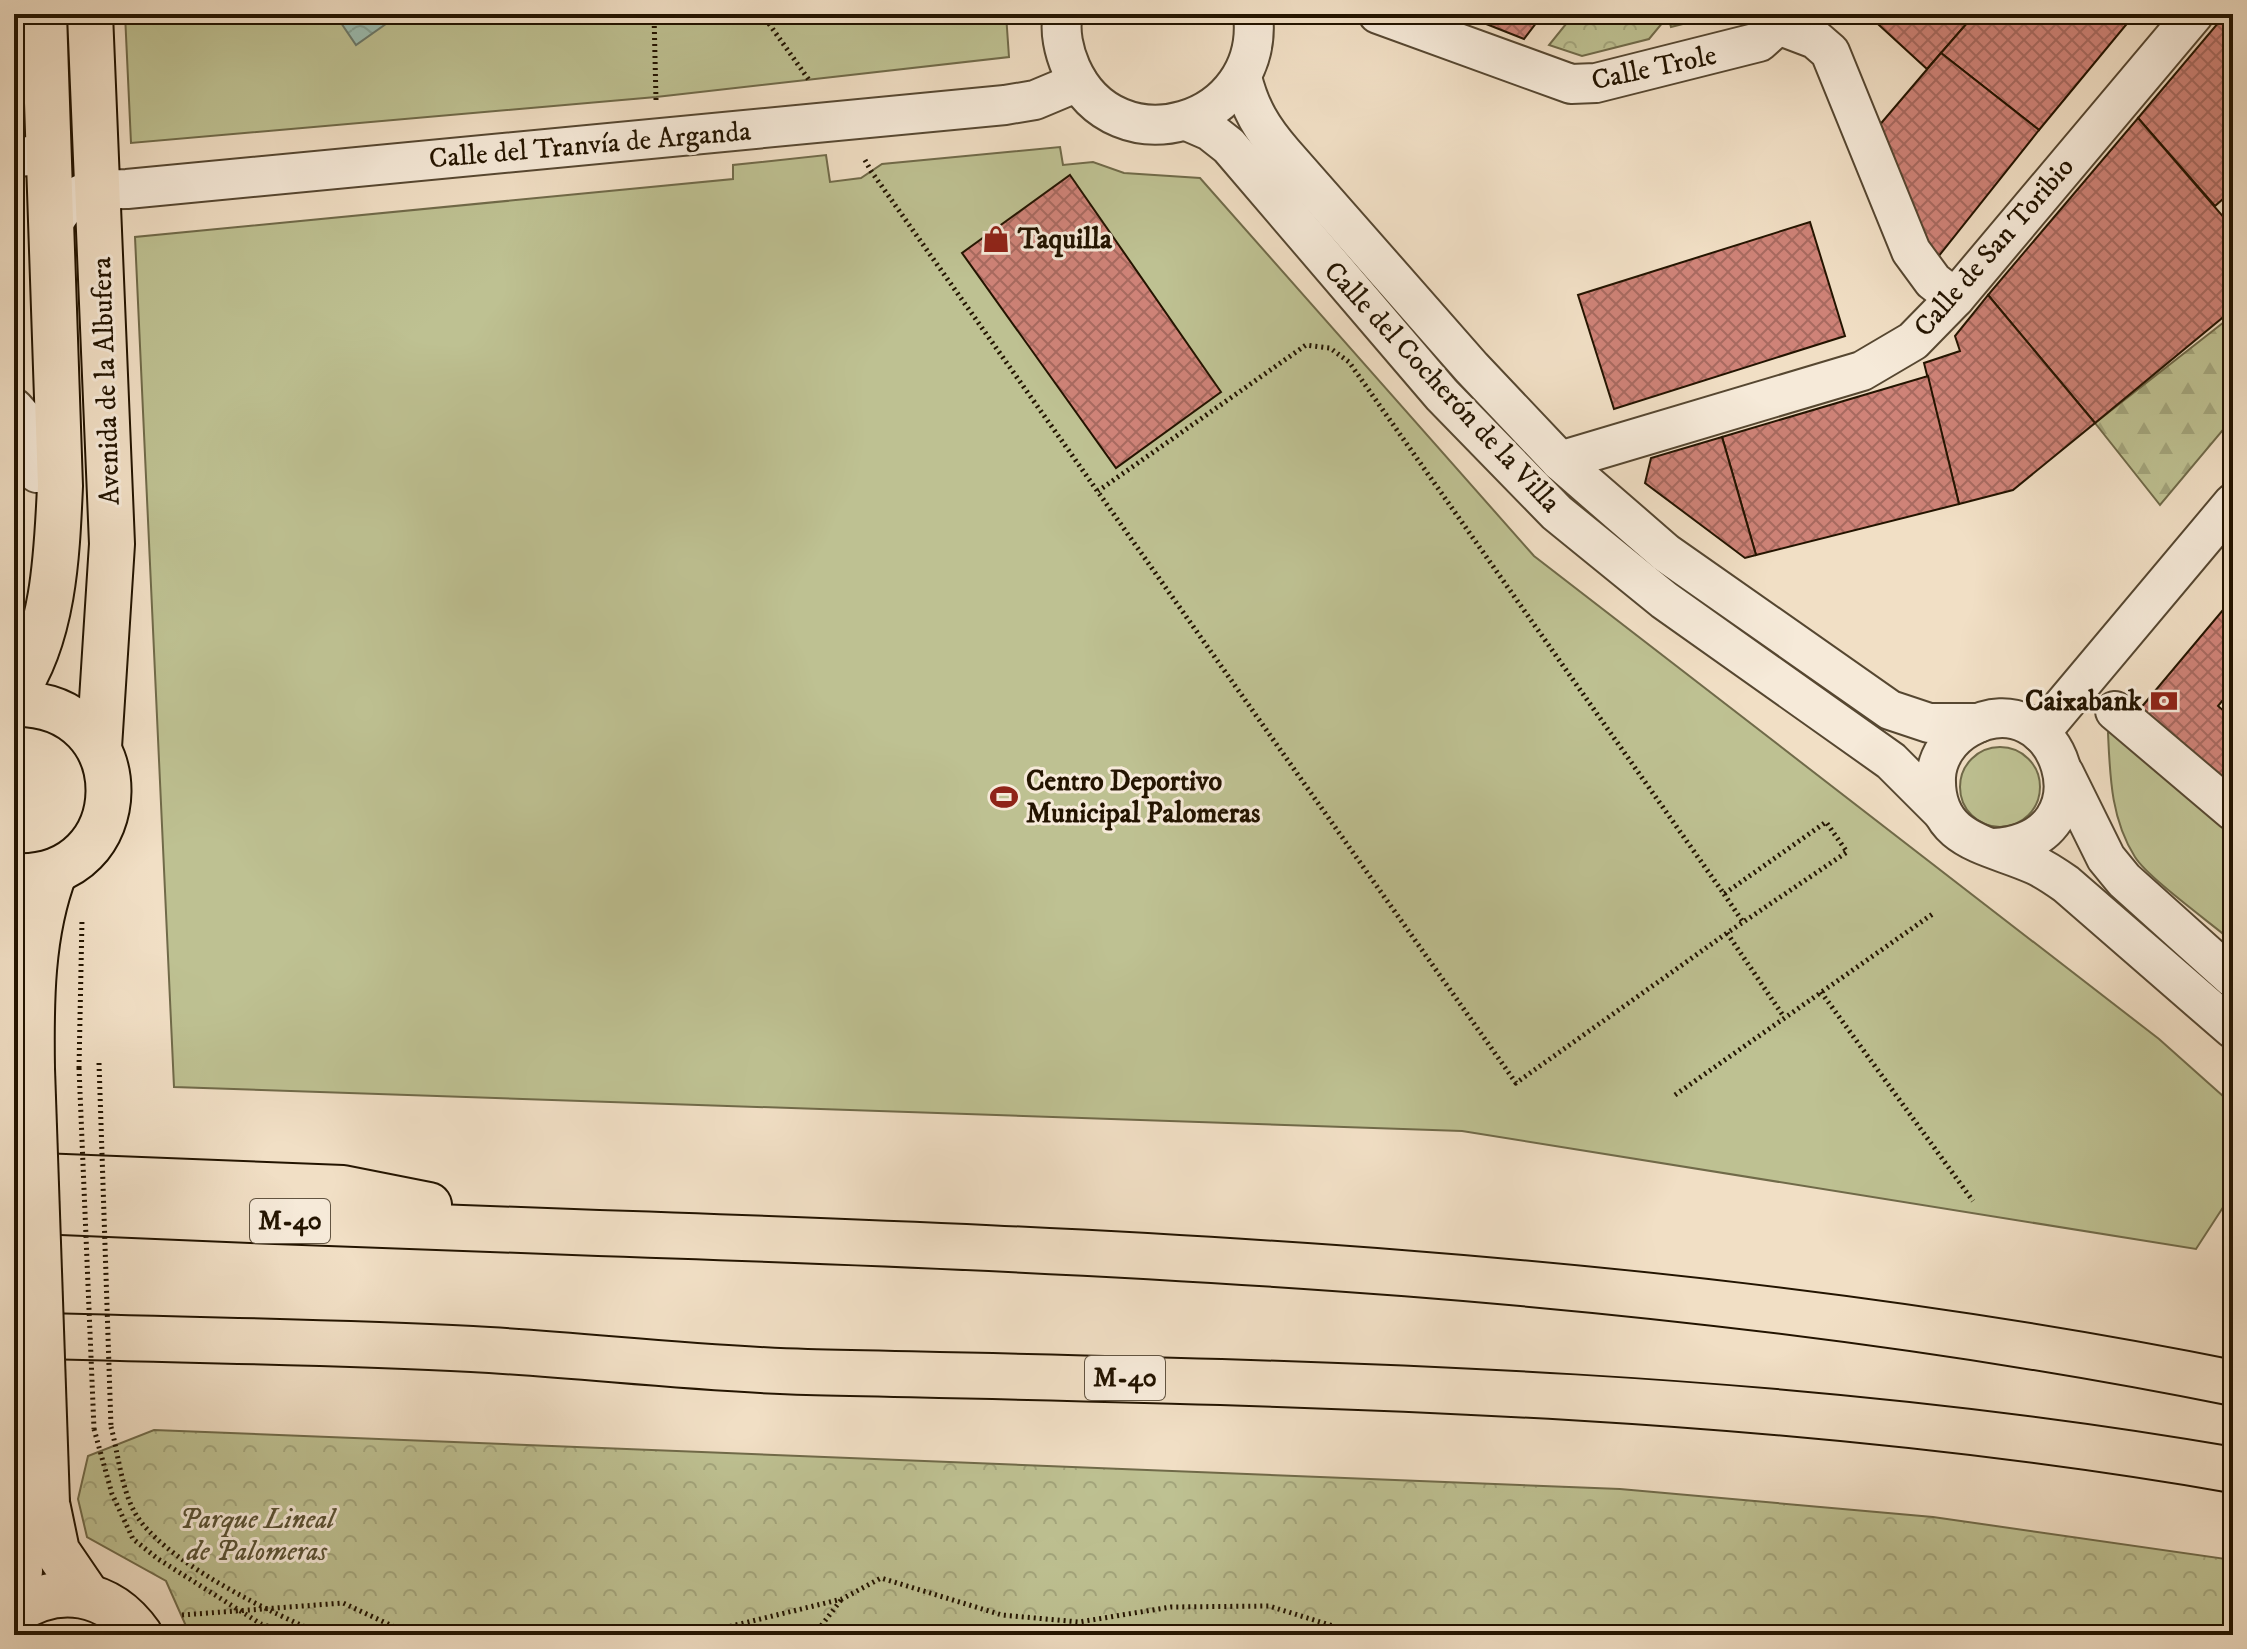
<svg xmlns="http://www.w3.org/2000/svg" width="2247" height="1649" font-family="'IM FELL DW Pica',serif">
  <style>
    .grass { fill: #bec192; stroke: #706a49; stroke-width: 2 }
    .forest { fill: url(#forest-firs); stroke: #706a49; stroke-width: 2 }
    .park { fill: url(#park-crowns); stroke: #706a49; stroke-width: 2 }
    .water { fill: url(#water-waves); stroke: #6b796a; stroke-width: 2 }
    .building { fill: url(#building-cross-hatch); stroke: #231400; stroke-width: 2 }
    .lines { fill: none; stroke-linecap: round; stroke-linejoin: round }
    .minor-casing { stroke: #564731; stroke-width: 42 }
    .major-casing { stroke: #231400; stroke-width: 48 }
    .highway-casing { stroke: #231400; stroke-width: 48 }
    .path { stroke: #231400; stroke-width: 5; stroke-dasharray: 2 4; stroke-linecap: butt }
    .minor { stroke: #f6ead9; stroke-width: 38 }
    .major { stroke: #f1dfc5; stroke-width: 44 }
    .highway { stroke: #f1dfc5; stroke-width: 44 }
    .major-bridge-casing { stroke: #231400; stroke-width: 48; stroke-linecap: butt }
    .path-bridge { stroke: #231400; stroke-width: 5; stroke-dasharray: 2 4; stroke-linecap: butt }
    .major-bridge { stroke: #f1dfc5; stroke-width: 44 }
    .labels { text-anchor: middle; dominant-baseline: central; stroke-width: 6; stroke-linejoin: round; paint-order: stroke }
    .shield { fill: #f6ead9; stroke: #625441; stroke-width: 2 }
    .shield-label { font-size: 26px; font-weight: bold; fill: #231400 }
    .street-label { font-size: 28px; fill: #231400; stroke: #f6ead9 }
    .poi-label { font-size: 28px; font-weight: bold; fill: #231400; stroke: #f6ead9; text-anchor: start }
    .park-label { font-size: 28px; font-style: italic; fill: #595133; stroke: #f6ead9 }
  </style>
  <defs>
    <pattern id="forest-firs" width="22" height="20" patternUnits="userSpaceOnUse" patternTransform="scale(2)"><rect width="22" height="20" fill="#bec192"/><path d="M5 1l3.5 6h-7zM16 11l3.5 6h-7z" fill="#a3a57c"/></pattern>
    <pattern id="park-crowns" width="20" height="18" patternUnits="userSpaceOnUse" patternTransform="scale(2)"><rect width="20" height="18" fill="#bec192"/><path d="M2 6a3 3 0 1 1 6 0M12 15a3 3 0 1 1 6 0" fill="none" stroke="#a3a57c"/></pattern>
    <pattern id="water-waves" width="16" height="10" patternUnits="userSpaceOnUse" patternTransform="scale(2)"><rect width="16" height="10" fill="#9bbdb1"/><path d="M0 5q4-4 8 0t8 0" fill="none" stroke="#85a296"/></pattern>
    <pattern id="building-cross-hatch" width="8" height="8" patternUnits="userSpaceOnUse" patternTransform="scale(2)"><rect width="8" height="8" fill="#cf8378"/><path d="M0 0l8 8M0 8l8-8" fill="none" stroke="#a86a60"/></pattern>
  </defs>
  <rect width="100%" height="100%" fill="#f1dfc5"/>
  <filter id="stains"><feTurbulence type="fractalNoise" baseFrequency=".0025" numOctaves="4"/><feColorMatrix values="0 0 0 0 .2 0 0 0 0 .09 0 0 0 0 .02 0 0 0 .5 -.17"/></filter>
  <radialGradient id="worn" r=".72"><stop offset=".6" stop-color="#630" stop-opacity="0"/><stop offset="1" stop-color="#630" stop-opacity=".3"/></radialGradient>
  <g class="grass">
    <path d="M125,14H1006L1009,57L656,97L131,143Z"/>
    <path d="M1060,147L1063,165L1093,162L1124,173L1200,178L1534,556L2159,1039L2233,1105V1192L2196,1249L1462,1131L174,1087L135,237L733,179V165L826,155L830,182L861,178L882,164Z"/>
    <path d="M2117,724L2233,821V942C2211,923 2148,878 2135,857C2111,819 2110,777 2108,733Z"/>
    <circle cx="2000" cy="787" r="40"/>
  </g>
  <path class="forest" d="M2233,315V418L2160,505L2095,423Z"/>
  <g class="park">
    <path d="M1574,14H1722L1671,27L1668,16L1649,39L1582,56L1549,45Z"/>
    <path d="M154,1430L1620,1489L1933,1517L2233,1560V1635H190L166,1581L87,1537L78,1499L88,1456Z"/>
  </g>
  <path class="water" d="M335,14H400L356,45Z"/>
  <g class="building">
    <path d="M1461,14H1543L1524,39Z"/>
    <path d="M1867,14H1975L1927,69Z"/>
    <path d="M1975,14H2135L2039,130L1941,53Z"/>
    <path d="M2226,14H2233V26L2224,16Z"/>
    <path d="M2224,16L2233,26V190L2215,206L2138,118Z"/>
    <path d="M1941,53L2039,130L1938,257L1920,243L1877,128Z"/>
    <path d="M2138,118L2233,228V309L2095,423L1988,295Z"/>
    <path d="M1070,175L1221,392L1116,468L962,253Z"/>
    <path d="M1810,222L1845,336L1614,409L1578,295Z"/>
    <path d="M1988,295L2095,423L2013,490L1959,504L1924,363L1960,351L1955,336Z"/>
    <path d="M1928,376L1959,504L1756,555L1722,437Z"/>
    <path d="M1722,437L1756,555L1745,558L1645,483L1651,458Z"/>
    <path d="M2233,598V688L2218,706L2233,719V800L2134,716Z"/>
  </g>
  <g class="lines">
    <g class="minor-casing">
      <g id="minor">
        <path d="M1063,14C1059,31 1064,52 1071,68C1116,169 1266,125 1253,14"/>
        <path d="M1378,14L1571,84L1596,83L1759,42L1778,25L1783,14"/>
        <path d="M1778,25L1815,39L1830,52L1911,251L1933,281L1955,298"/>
        <path d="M1242,77C1250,109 1262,129 1283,153L1472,368L1560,461L1666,553L1890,710L1929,723H1978"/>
        <path d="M1187,121L1210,131L1229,146L1442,395L1557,513L1664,600L1891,761L1942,812"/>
        <path d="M14,157L48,155"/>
        <path d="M51,228C70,190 87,189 127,189L1005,105L1035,100L1078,82"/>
        <path d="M14,408L30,426L37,473"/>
        <path d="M1560,461L1862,371L1913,341L1955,298L2194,14"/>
        <path d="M2115,711L2233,811"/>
        <path d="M2040,733L2233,503"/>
        <path d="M2064,773L2106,858L2124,880L2233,978"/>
        <path d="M1994,848C2116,840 2058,677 1968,728C1950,738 1937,757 1936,777C1934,842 1989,844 2035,865C2046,870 2056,877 2066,884L2233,1029"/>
      </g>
    </g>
    <g class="major-casing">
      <g id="major">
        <path d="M90,14L112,544L99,747"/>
        <path d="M14,694C54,637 57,554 60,486L44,14"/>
        <path d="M14,704C142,701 138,883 14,876"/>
        <path d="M32,1069C31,1003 31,933 55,871"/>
        <path d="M14,1396L20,1571L14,1592"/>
        <path d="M47,1503L57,1551L87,1595"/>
        <path d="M14,1612C59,1582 109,1591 140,1635"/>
      </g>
    </g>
    <g class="highway-casing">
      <g id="highway">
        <path d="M14,1175L343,1188L429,1205"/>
        <path d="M14,1210C200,1218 387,1226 573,1232C1128,1251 1687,1273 2233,1383"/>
        <path d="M14,1335C167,1340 320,1341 472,1349C584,1355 695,1369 807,1372C1283,1383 1762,1388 2233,1470"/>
      </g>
    </g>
    <g class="path">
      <path d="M654,14L656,100"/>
      <path d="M762,14L809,80"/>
      <path d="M865,160L871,171L1516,1083L1727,933L1847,852L1826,822L1724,894L1349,362L1330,348L1306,345L1098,491"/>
      <path d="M1724,894L1743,922"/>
      <path d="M1727,933L1784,1017"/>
      <path d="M1821,992L1973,1201"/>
      <path d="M79,1068L82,919"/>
      <path d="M1675,1095L1934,913"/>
      <path d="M111,1427C119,1456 122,1498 141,1522C176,1567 271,1613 324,1635"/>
      <path d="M94,1429L112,1494L133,1539L158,1559L261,1624L295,1635"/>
      <path d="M182,1615L343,1603L412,1635"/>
      <path d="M695,1635L842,1599L881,1578L1002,1615L1079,1622L1171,1607L1269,1606L1362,1635"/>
      <path d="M814,1635L841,1600"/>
      <path d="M1523,1635H1643"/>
    </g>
    <use href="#minor" class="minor"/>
    <use href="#major" class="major"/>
    <use href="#highway" class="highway"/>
    <g class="major-bridge-casing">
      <path id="major-bridge" d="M32,1069L47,1503"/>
    </g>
    <g class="path-bridge">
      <path d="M99,1063L111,1427"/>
      <path d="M79,1068L94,1429"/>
    </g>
    <use href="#major-bridge" class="major-bridge"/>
  </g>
  <defs>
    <g id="shop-bare" transform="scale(2.16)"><path d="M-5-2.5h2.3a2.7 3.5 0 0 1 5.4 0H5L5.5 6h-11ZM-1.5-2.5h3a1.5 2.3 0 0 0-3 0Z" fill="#8f2418" stroke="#f6ead9" stroke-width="2.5" paint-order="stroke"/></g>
    <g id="bank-bare" transform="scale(2.16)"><path d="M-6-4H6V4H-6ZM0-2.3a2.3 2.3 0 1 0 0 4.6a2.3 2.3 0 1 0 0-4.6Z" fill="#8f2418" stroke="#f6ead9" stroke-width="2.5" paint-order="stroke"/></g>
    <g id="stadium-bare" transform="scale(2.16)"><path d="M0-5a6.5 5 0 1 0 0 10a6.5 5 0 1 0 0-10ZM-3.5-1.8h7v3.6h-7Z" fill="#8f2418" stroke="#f6ead9" stroke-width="2.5" paint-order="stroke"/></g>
  </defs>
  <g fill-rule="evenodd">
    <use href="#shop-bare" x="996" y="239"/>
    <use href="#bank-bare" x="2164" y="701"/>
    <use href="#stadium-bare" x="1004" y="797"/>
  </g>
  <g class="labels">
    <g class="shield">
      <rect x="250" y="1199" width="80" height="44" rx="6"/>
      <rect x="1085" y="1356" width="80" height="44" rx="6"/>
    </g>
    <g class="shield-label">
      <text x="290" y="1221">M-40</text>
      <text x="1125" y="1378">M-40</text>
    </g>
    <g class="street-label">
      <text transform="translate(1654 68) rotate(-12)">Calle Trole</text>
      <text transform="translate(590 145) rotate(-5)">Calle del Tranvía de Arganda</text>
      <text transform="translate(1994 247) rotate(-49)">Calle de San Toribio</text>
      <text transform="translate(106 381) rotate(-92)">Avenida de la Albufera</text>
      <text transform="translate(1442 387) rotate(47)">Calle del Cocherón de la Villa</text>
    </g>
    <g class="poi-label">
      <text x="1018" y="239">Taquilla</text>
      <text x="2142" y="701" text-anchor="end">Caixabank</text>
      <text x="1026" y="781">Centro Deportivo<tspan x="1026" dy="32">Municipal Palomeras</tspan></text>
    </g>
    <g class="park-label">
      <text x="257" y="1519">Parque Lineal<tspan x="257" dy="32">de Palomeras</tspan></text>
    </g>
  </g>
  <rect width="2247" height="1649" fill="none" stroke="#f1dfc5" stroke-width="48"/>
  <rect x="16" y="16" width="2215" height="1617" fill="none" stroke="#231400" stroke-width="4"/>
  <rect x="24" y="24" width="2199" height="1601" fill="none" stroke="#231400" stroke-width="2"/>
  <rect width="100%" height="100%" filter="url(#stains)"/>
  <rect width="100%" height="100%" fill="url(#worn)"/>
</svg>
